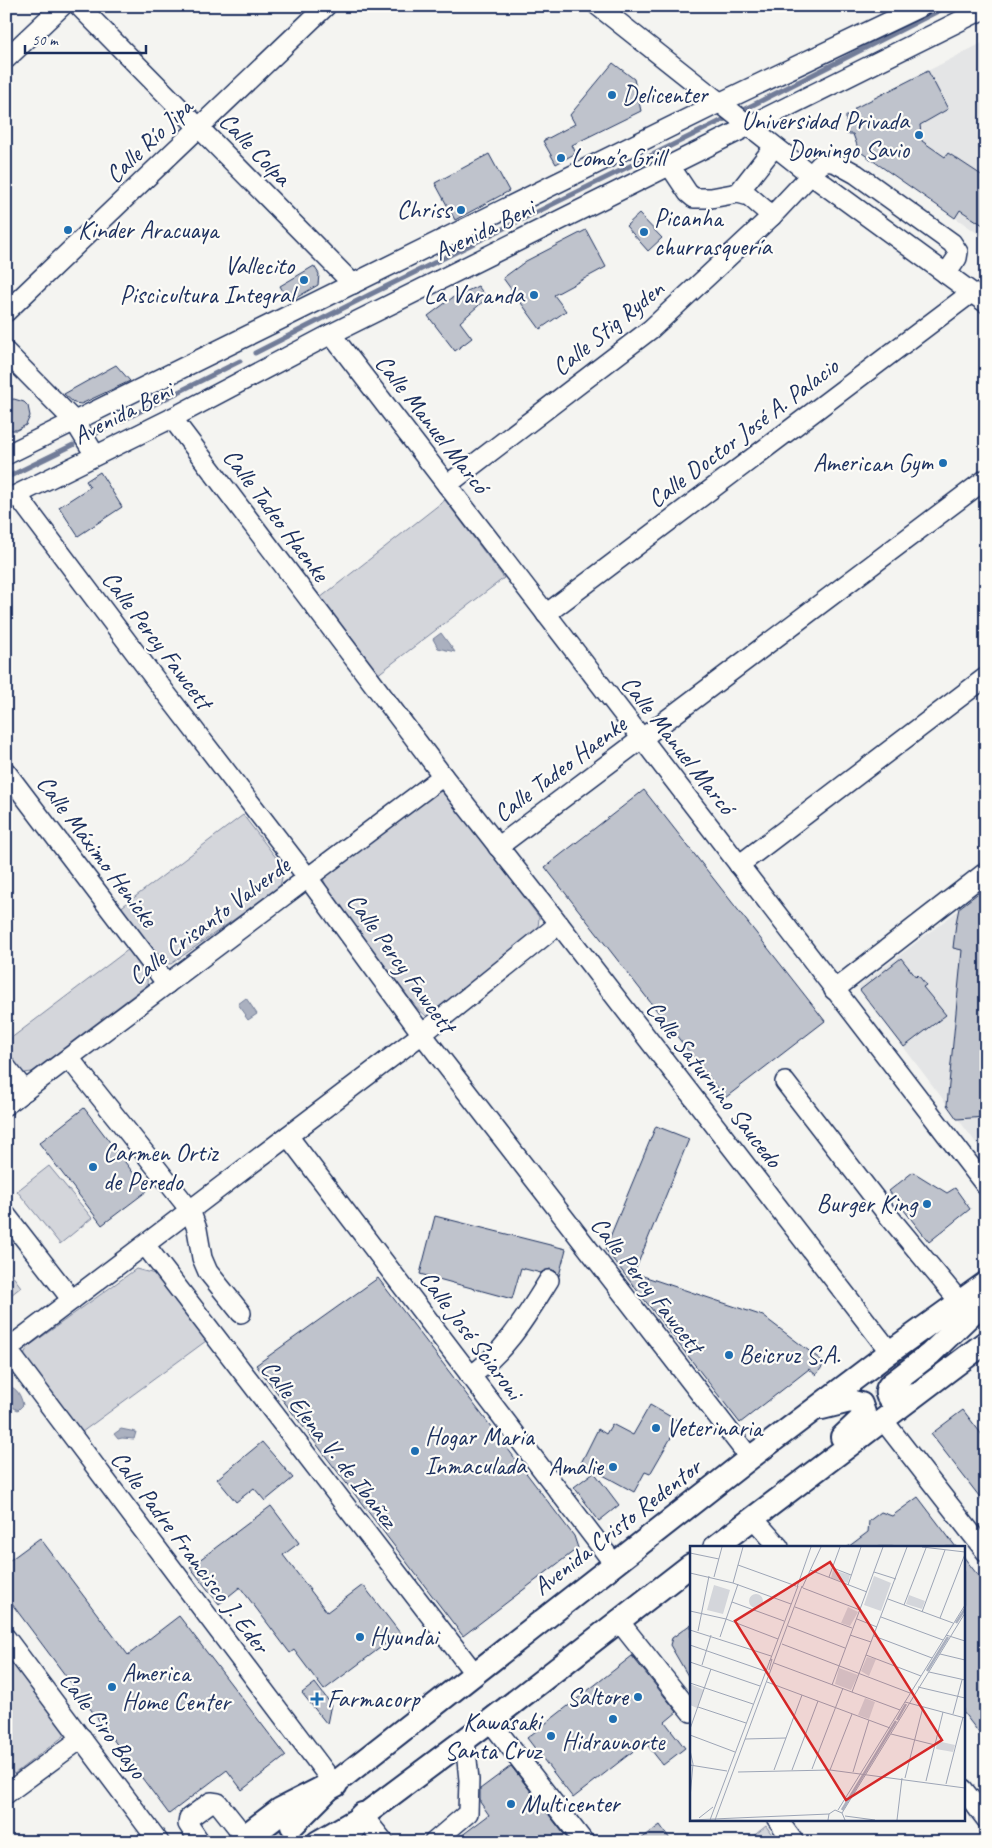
<svg xmlns="http://www.w3.org/2000/svg" width="992" height="1848" font-family="Caveat,sans-serif">
  <style>
    .built { fill: #e4e5e6 }
    .green { fill: #d4d6db; stroke: #78829c }
    .water { fill: #aab0bf; stroke: #717c98 }
    .lines { fill: none; stroke-linecap: round; stroke-linejoin: round }
    .stream { stroke: #717c98; stroke-width: 5 }
    .building { fill: #bfc3cc; stroke: #1b2f5e }
    .major-tunnel { stroke: #c9cdd4; stroke-width: 22; stroke-dasharray: 22 11; stroke-linecap: butt }
    .minor-casing { stroke: #1b2f5e; stroke-width: 22 }
    .major-casing { stroke: #1b2f5e; stroke-width: 26 }
    .highway-casing { stroke: #1b2f5e; stroke-width: 30 }
    .minor { stroke: #fdfcf7; stroke-width: 19 }
    .major { stroke: #fdfcf7; stroke-width: 22 }
    .highway { stroke: #fdfcf7; stroke-width: 26 }
    .poi-dot { fill: #1f6fb2; stroke: #fdfcf7; stroke-width: 2 }
    .labels { text-anchor: middle; dominant-baseline: central; stroke-width: 4.5; stroke-linejoin: round; paint-order: stroke }
    .poi-label { font-size: 25px; fill: #1b2f5e; stroke: #fdfcf7; text-anchor: start }
    .street-label { font-size: 25px; fill: #1b2f5e; stroke: #fdfcf7 }
    .inset-river { fill: none; stroke: #aab0bf; stroke-width: 2.5 }
    .inset-road { fill: none; stroke: #9da5b6; stroke-width: 1 }
    .view { fill: #d62828; fill-opacity: 0.15; stroke: #d62828; stroke-width: 2.5 }
    .inset-edge { fill: none; stroke: #1b2f5e; stroke-width: 2.5 }
  </style>
  <rect width="100%" height="100%" fill="#f4f4f1"/>
  <filter id="ink" filterUnits="userSpaceOnUse"><feTurbulence type="fractalNoise" baseFrequency=".02" numOctaves="2"/><feDisplacementMap in="SourceGraphic" scale="10" xChannelSelector="R" yChannelSelector="G"/><feConvolveMatrix kernelMatrix="1 2 1 2 8 2 1 2 1" color-interpolation-filters="sRGB"/></filter>
  <g filter="url(#ink)">
    <g class="built">
      <path d="M984,42L986,45V239L859,151L848,126L850,111Z"/>
      <path d="M986,889V1156L858,987Z"/>
    </g>
    <g class="green">
      <path d="M445,500L504,578L377,675L320,598Z"/>
      <path d="M437,791L443,792L448,796L539,917L538,928L533,937L434,1017L426,1016L415,1006L326,886L323,878Z"/>
      <path d="M243,815L284,868L280,887L171,964L161,963L119,909Z"/>
      <path d="M129,949C138,961 149,970 147,985L32,1072L24,1073C13,1066 6,1056 6,1042Z"/>
      <path d="M49,1166L92,1218L60,1244L17,1191Z"/>
      <path d="M6,1267L21,1287L6,1299Z"/>
      <path d="M136,1269L155,1274L206,1341L82,1432L24,1360L25,1352L29,1346Z"/>
      <path d="M6,1641L68,1723L64,1736L14,1774L6,1764Z"/>
      <path d="M766,1826L777,1842H746Z"/>
    </g>
    <g class="water">
      <path d="M441,633L455,652L438,648L433,639Z"/>
      <path d="M246,998L257,1014L248,1020L245,1016L246,1015L238,1004Z"/>
      <path d="M8,1386C18,1388 21,1397 23,1405L18,1410C8,1406 6,1398 6,1388Z"/>
      <path d="M121,1429L136,1432L134,1439L122,1438L118,1439L114,1434Z"/>
    </g>
    <g class="lines">
      <g class="stream">
        <path d="M739,112L948,6"/>
        <path d="M255,353L369,295L731,116"/>
        <path d="M97,433L240,361"/>
        <path d="M6,478L73,445"/>
      </g>
    </g>
    <g class="building">
      <path d="M613,63L634,79L641,111L572,145L576,153L556,164L543,141L575,124L570,115Z"/>
      <path d="M928,71L948,109L920,125L922,141L945,157L948,153L986,178V227L960,210L955,218L859,151L853,134H846V116L854,117L855,108Z"/>
      <path d="M489,154L509,191L455,220L435,183Z"/>
      <path d="M639,214L662,238L648,251L626,226Z"/>
      <path d="M586,230L606,267L554,295L566,311L540,329L503,278L526,261Z"/>
      <path d="M314,266L319,274L318,285L289,302L280,286Z"/>
      <path d="M478,286L487,298L460,322L472,338L455,351L428,316L452,298Z"/>
      <path d="M116,365L130,381L81,404L74,403L64,394Z"/>
      <path d="M14,399L24,402L28,406L30,416L26,425L17,430H12L6,428V400Z"/>
      <path d="M100,472L122,507L78,536L59,507L90,487L86,481Z"/>
      <path d="M644,790L825,1021L725,1098L545,867Z"/>
      <path d="M986,887V1117L957,1119L947,1105L962,950L953,948L956,923L959,908Z"/>
      <path d="M901,958L916,977L918,975L926,985L923,987L946,1015L904,1047L860,990Z"/>
      <path d="M84,1108L147,1191L102,1225L39,1143Z"/>
      <path d="M656,1126L689,1139L634,1273L763,1316L825,1363L816,1375L809,1369L740,1423L605,1249Z"/>
      <path d="M913,1172L947,1193L955,1188L970,1209L929,1242L889,1191Z"/>
      <path d="M435,1216L566,1249L559,1276L555,1271L550,1269L541,1273L521,1268L512,1299L420,1274Z"/>
      <path d="M378,1278L574,1536L578,1548L463,1636L256,1365Z"/>
      <path d="M650,1405L680,1422L650,1474L645,1472L634,1492L581,1463L598,1429L606,1434L612,1424L633,1435Z"/>
      <path d="M963,1410L986,1440V1505L931,1434Z"/>
      <path d="M262,1442L293,1478L265,1501L254,1488L236,1502L217,1479Z"/>
      <path d="M594,1472L619,1505L599,1521L574,1487Z"/>
      <path d="M918,1497L956,1547H848L868,1532L869,1521L881,1512L892,1516Z"/>
      <path d="M271,1506L299,1543L283,1555L327,1612L363,1585L400,1633L324,1690L294,1650L290,1653L240,1587L219,1604L190,1567Z"/>
      <path d="M40,1538L128,1655L179,1616L286,1756L242,1790L227,1770L169,1814L6,1596V1563Z"/>
      <path d="M963,1556L986,1586V1742L963,1712Z"/>
      <path d="M691,1624V1681L670,1645L672,1638Z"/>
      <path d="M632,1656L677,1712L665,1722L685,1748L663,1765L645,1742L573,1798L527,1738Z"/>
      <path d="M315,1683L331,1704L327,1724L302,1693Z"/>
      <path d="M511,1766L570,1842H453L489,1815L480,1802V1789Z"/>
      <path d="M660,1825L672,1842H637Z"/>
    </g>
    <g class="lines">
      <path class="major-tunnel" d="M271,1842L292,1826"/>
      <g class="minor-casing">
        <g id="minor">
          <path d="M79,6L353,284"/>
          <path d="M598,6L811,175L986,303"/>
          <path d="M6,59L62,6"/>
          <path d="M670,166L688,193L694,198H711L738,193L749,196L772,216"/>
          <path d="M738,193L774,147"/>
          <path d="M6,312L326,6"/>
          <path d="M331,334L986,1186"/>
          <path d="M6,352L75,422L95,455"/>
          <path d="M172,418L443,776L559,924L890,1352"/>
          <path d="M6,455L719,103L922,6"/>
          <path d="M447,485L651,329L772,216L820,165L827,161L836,163L856,174L952,243L958,252L957,258L946,274"/>
          <path d="M17,495L158,683L308,878L422,1034L750,1458"/>
          <path d="M6,500L172,418L331,334L986,8"/>
          <path d="M546,614L971,293"/>
          <path d="M6,772L167,984"/>
          <path d="M498,847L986,479"/>
          <path d="M739,865L986,677"/>
          <path d="M834,990L986,872"/>
          <path d="M69,1058L190,1210L197,1229L202,1258L208,1272L241,1313"/>
          <path d="M6,1067L25,1091"/>
          <path d="M785,1082L887,1214L959,1301"/>
          <path d="M6,1105L443,776"/>
          <path d="M288,1136L615,1565"/>
          <path d="M6,1215L72,1300"/>
          <path d="M145,1245L475,1674"/>
          <path d="M7,1349L334,1784"/>
          <path d="M6,1350L422,1034L559,924"/>
          <path d="M470,1376C506,1352 527,1315 549,1280"/>
          <path d="M883,1420L986,1552"/>
          <path d="M753,1518L779,1547"/>
          <path d="M618,1620L691,1712"/>
          <path d="M6,1638L159,1842"/>
          <path d="M490,1721L584,1842"/>
          <path d="M963,1789L986,1819"/>
          <path d="M6,1794L82,1738"/>
          <path d="M363,1816L384,1842"/>
          <path d="M777,1819L794,1842"/>
          <path d="M200,1842L188,1824L189,1818L211,1802L218,1803L245,1837"/>
          <path d="M434,1842L468,1813L469,1780L465,1740"/>
        </g>
      </g>
      <g class="major-casing">
        <g id="major">
          <path d="M914,1394L903,1401L894,1402C886,1397 884,1391 891,1384L930,1354L986,1300"/>
          <path d="M822,1408L850,1401L861,1404L864,1413L860,1420L842,1437"/>
          <path d="M715,1547L986,1342"/>
          <path d="M292,1826L334,1784L750,1458L890,1352L986,1283"/>
          <path d="M318,1842L363,1816L490,1721L691,1565"/>
        </g>
      </g>
      <g class="highway-casing">
        <g id="highway">
          <path d="M240,1842L281,1811L334,1784"/>
          <path d="M338,1842L363,1816"/>
        </g>
      </g>
      <use href="#minor" class="minor"/>
      <use href="#major" class="major"/>
      <use href="#highway" class="highway"/>
    </g>
  </g>
  <g class="poi-dot">
    <circle cx="612" cy="95" r="5"/>
    <circle cx="919" cy="135" r="5"/>
    <circle cx="561" cy="158" r="5"/>
    <circle cx="461" cy="210" r="5"/>
    <circle cx="68" cy="230" r="5"/>
    <circle cx="644" cy="232" r="5"/>
    <circle cx="304" cy="280" r="5"/>
    <circle cx="534" cy="295" r="5"/>
    <circle cx="943" cy="463" r="5"/>
    <circle cx="93" cy="1167" r="5"/>
    <circle cx="927" cy="1204" r="5"/>
    <circle cx="729" cy="1355" r="5"/>
    <circle cx="656" cy="1428" r="5"/>
    <circle cx="415" cy="1451" r="5"/>
    <circle cx="613" cy="1467" r="5"/>
    <circle cx="360" cy="1637" r="5"/>
    <circle cx="112" cy="1687" r="5"/>
    <circle cx="638" cy="1697" r="5"/>
    <path d="M314.5 1691.5h5v5h5v5h-5v5h-5v-5h-5v-5h5z"/>
    <circle cx="613" cy="1719" r="5"/>
    <circle cx="551" cy="1736" r="5"/>
    <circle cx="511" cy="1804" r="5"/>
  </g>
  <g class="labels">
    <g class="poi-label">
      <text x="622" y="95">Delicenter</text>
      <text x="909" y="121" text-anchor="end">Universidad Privada<tspan x="909" dy="29">Domingo Savio</tspan></text>
      <text x="571" y="158">Lomo's Grill</text>
      <text x="451" y="210" text-anchor="end">Chriss</text>
      <text x="654" y="218">Picanha<tspan x="654" dy="29">churrasquería</tspan></text>
      <text x="78" y="230">Kinder Aracuaya</text>
      <text x="294" y="266" text-anchor="end">Vallecito<tspan x="294" dy="29">Piscicultura Integral</tspan></text>
      <text x="524" y="295" text-anchor="end">La Varanda</text>
      <text x="933" y="463" text-anchor="end">American Gym</text>
      <text x="103" y="1153">Carmen Ortiz<tspan x="103" dy="29">de Peredo</tspan></text>
      <text x="917" y="1204" text-anchor="end">Burger King</text>
      <text x="739" y="1355">Beicruz S.A.</text>
      <text x="666" y="1428">Veterinaria</text>
      <text x="425" y="1437">Hogar Maria<tspan x="425" dy="29">Inmaculada</tspan></text>
      <text x="603" y="1467" text-anchor="end">Amalie</text>
      <text x="370" y="1637">Hyundai</text>
      <text x="122" y="1673">America<tspan x="122" dy="29">Home Center</tspan></text>
      <text x="628" y="1697" text-anchor="end">Saltore</text>
      <text x="327" y="1699">Farmacorp</text>
      <text x="541" y="1722" text-anchor="end">Kawasaki<tspan x="541" dy="29">Santa Cruz</tspan></text>
      <text x="613" y="1742" text-anchor="middle">Hidraunorte</text>
      <text x="521" y="1804">Multicenter</text>
    </g>
    <g class="street-label">
      <text transform="translate(149 141) rotate(-44)">Calle Río Jipa</text>
      <text transform="translate(255 149) rotate(46)">Calle Colpa</text>
      <text transform="translate(484 230) rotate(-26)">Avenida Beni</text>
      <text transform="translate(608 328) rotate(-39)">Calle Stig Ryden</text>
      <text transform="translate(123 413) rotate(-27)">Avenida Beni</text>
      <text transform="translate(432 424) rotate(52)">Calle Manuel Marcó</text>
      <text transform="translate(743 433) rotate(-37)">Calle Doctor José A. Palacio</text>
      <text transform="translate(276 515) rotate(53)">Calle Tadeo Haenke</text>
      <text transform="translate(157 640) rotate(53)">Calle Percy Fawcett</text>
      <text transform="translate(678 745) rotate(52)">Calle Manuel Marcó</text>
      <text transform="translate(560 769) rotate(-37)">Calle Tadeo Haenke</text>
      <text transform="translate(97 851) rotate(53)">Calle Máximo Henicke</text>
      <text transform="translate(209 921) rotate(-37)">Calle Crisanto Valverde</text>
      <text transform="translate(401 963) rotate(54)">Calle Percy Fawcett</text>
      <text transform="translate(714 1084) rotate(52)">Calle Saturnino Saucedo</text>
      <text transform="translate(647 1285) rotate(52)">Calle Percy Fawcett</text>
      <text transform="translate(471 1335) rotate(53)">Calle José Sciaroni</text>
      <text transform="translate(329 1444) rotate(52)">Calle Elena V. de Ibañez</text>
      <text transform="translate(617 1527) rotate(-38)">Avenida Cristo Redentor</text>
      <text transform="translate(190 1552) rotate(53)">Calle Padre Francisco J. Eder</text>
      <text transform="translate(103 1725) rotate(53)">Calle Ciro Bayo</text>
    </g>
  </g>
  <g transform="translate(690 1546)">
    <rect width="275" height="275" fill="#f4f4f1"/>
    <path d="M143,24L160,29L158,37L141,32ZM184,30L201,37L191,65L174,59ZM24,39L40,44L33,68L17,64ZM59 55a7 7 0 1 1 14 0a7 7 0 1 1-14 0ZM219,49L235,55L232,63L216,58ZM158,61L168,66L160,80L151,77ZM177,111L186,113L179,130L171,125ZM149,122L168,129L161,144L145,138ZM0,138L14,144L7,162L0,159ZM175,152L185,156L179,173L168,169ZM247,195L265,199L263,206L246,203Z" fill="#d4d6db"/>
    <path class="inset-river" d="M266,77L275,63M237,125L258,91M207,174L216,158M152,264L206,175"/>
    <path class="inset-road" d="M232,1L275,6M0,7L29,13M48,19L106,40M143,22L161,29M120,24L177,46M184,26L206,33M0,27L43,37L101,58M24,31L32,1M139,31L150,1M43,37L53,1M158,39L171,1M107,41L121,1M112,42L131,1M113,42L170,64M198,53L263,77M42,56L94,75M214,59L236,2M105,61L162,82M0,65L36,73L88,93M232,66L255,4M191,71L253,94M250,72L275,8M167,73L187,81M98,80L155,102M0,84L81,110M8,85L19,30M160,89L181,96M256,89L275,95M184,90L242,112M30,91L48,38M92,98L220,147M0,99L75,125M250,108L275,114M176,109L231,130M0,116L70,140M84,117L210,164M12,119L21,89M79,124L82,113L79,115M239,126L275,134M77,136L200,182M0,137L63,158M142,139L193,1M228,141L275,152M162,146L217,1M215,156L275,172M8,161L56,177M263,168L272,134M0,183L21,123M201,188L245,199M0,189L45,206M55,193L96,192M0,204L3,218L0,252M0,219L37,225M122,223L153,142M84,224L112,149M102,224L128,155M140,224L162,168M48,226L140,224L275,242M163,226L179,174M215,232L233,161M236,235L253,166M256,238L273,171M148,264L275,59M152,267L275,67M155,270L185,274M9,272L23,261M0,274L139,268M20,274L108,40M25,274L112,40M138,274L139,268L145,264L152,267L155,274M207,274L212,232"/>
    <path class="view" d="M140,16L252,194L156,254L45,75Z"/>
    <rect width="275" height="275" class="inset-edge"/>
  </g>
  <rect width="992" height="1848" fill="none" stroke="#fdfcf7" stroke-width="25"/>
  <rect x="12" y="12" width="967" height="1823" fill="none" stroke="#1b2f5e" stroke-width="2" filter="url(#ink)"/>
  <path d="M25 45v8h121v-8" fill="none" stroke="#1b2f5e" stroke-width="2.5"/>
  <text x="32" y="45" font-size="15" fill="#1b2f5e" stroke="#fdfcf7" stroke-width="4" paint-order="stroke">50 m</text>
</svg>
